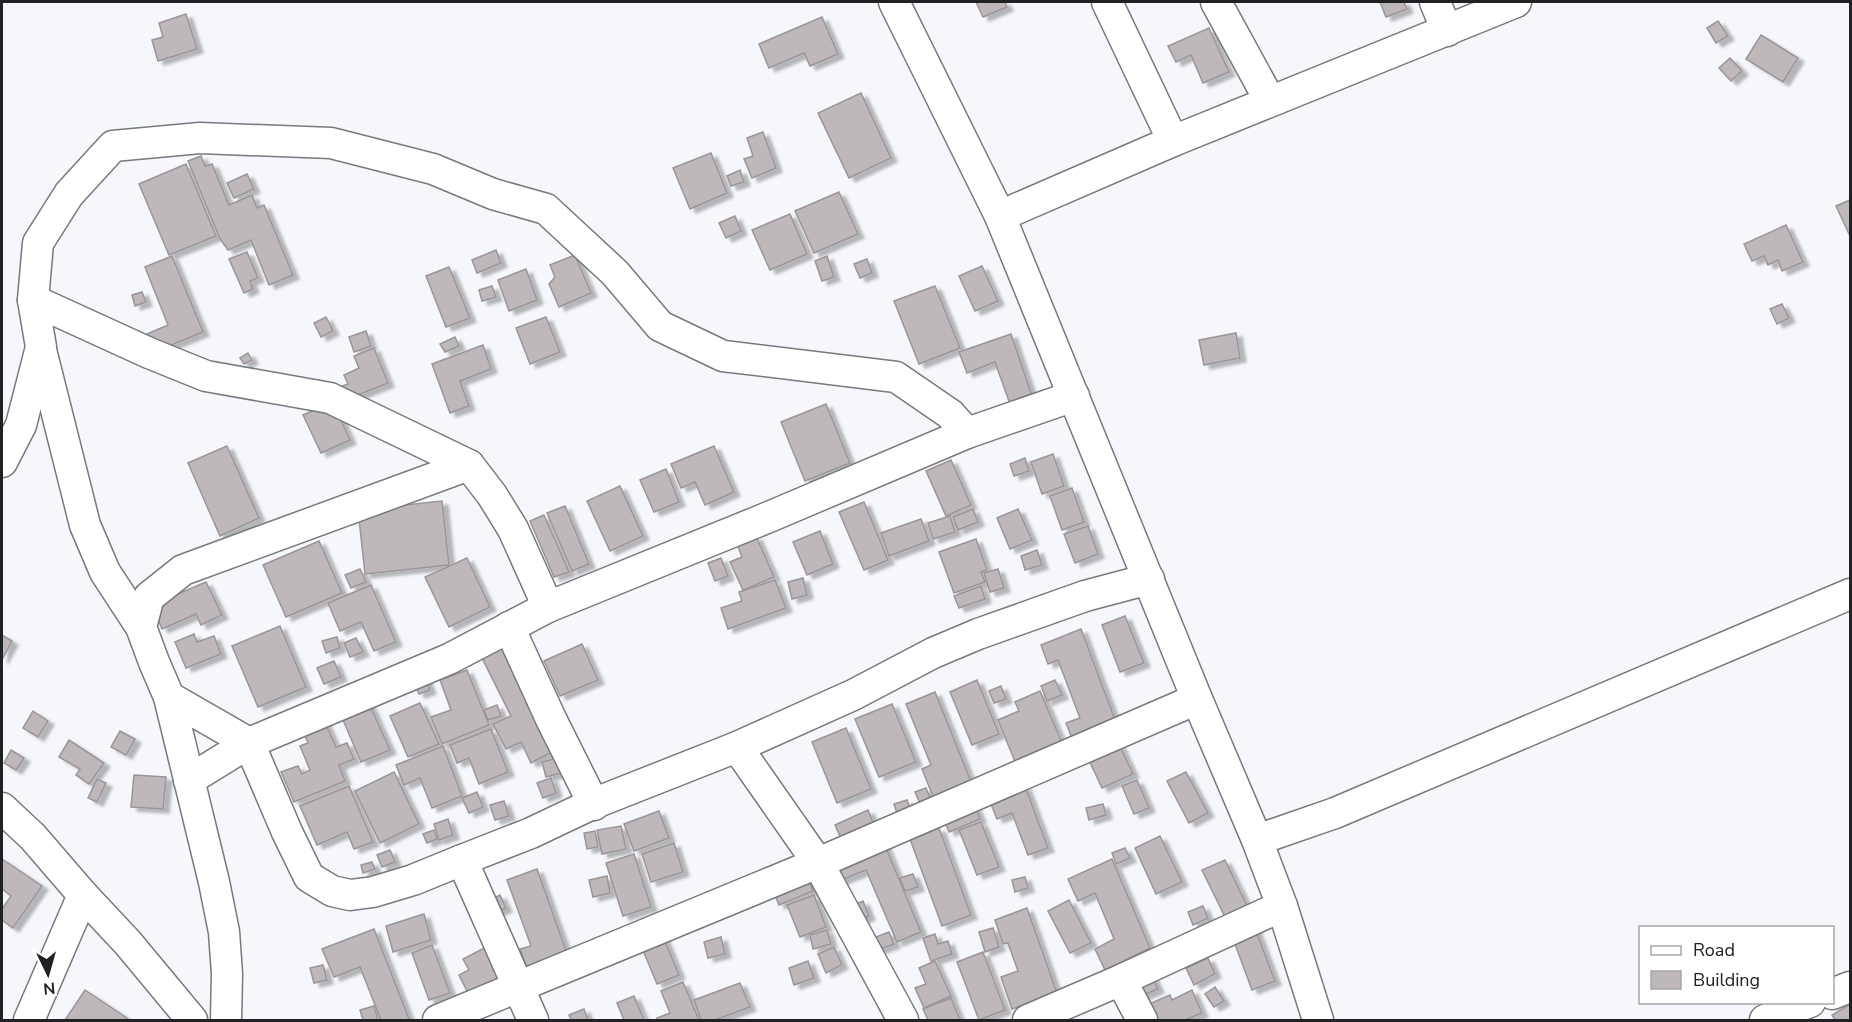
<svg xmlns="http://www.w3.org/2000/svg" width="1852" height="1022" font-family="'Nunito Sans',sans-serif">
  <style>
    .building { fill: #beb8ba; stroke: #9b9597; stroke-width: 1.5; filter: url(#shadow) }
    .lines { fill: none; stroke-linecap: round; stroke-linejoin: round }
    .minor-casing { stroke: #76797d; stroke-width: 33 }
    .minor { stroke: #fff; stroke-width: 30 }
  </style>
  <defs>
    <filter id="shadow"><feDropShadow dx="6" dy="4" stdDeviation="1.5" flood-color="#0004"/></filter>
  </defs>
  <rect width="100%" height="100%" fill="#f5f7fc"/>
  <g class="building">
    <path d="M976,2H1005L1007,7L983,17Z"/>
    <path d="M1380,2H1404L1407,9L1386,17Z"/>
    <path d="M186,14L197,49L158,61L152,40L163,37L159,23Z"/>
    <path d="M822,17L838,54L810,66L804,53L769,68L759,44Z"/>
    <path d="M1718,21L1728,36L1716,43L1707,28Z"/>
    <path d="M1209,28L1229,72L1203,83L1191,55L1176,62L1168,46Z"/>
    <path d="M1761,35L1798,58L1783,82L1746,59Z"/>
    <path d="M1730,58L1742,71L1731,81L1719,68Z"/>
    <path d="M861,93L891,158L849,178L818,113Z"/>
    <path d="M763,132L776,168L752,178L744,159L753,156L747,138Z"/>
    <path d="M711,153L727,193L690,209L673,168Z"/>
    <path d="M201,156L205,166L212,164L229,205L252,195L257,208L264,205L293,275L269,285L251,240L228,250L220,239L188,161Z"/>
    <path d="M186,164L216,236L169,255L139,184Z"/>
    <path d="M740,170L744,182L731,186L727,176Z"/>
    <path d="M247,174L254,189L234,198L227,183Z"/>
    <path d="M839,192L858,234L814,253L795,211Z"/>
    <path d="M1850,200V234H1849L1836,206Z"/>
    <path d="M790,214L807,254L770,270L752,230Z"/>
    <path d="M735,216L741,231L726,238L719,223Z"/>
    <path d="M1786,225L1803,262L1782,271L1778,260L1768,265L1764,256L1752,261L1744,244Z"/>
    <path d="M496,250L501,263L477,273L472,260Z"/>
    <path d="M247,252L258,278L250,281L253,289L244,293L229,259Z"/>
    <path d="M575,255L591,293L559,307L549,284L555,277L550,265Z"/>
    <path d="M172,256L203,332L154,352L147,334L168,325L145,267Z"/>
    <path d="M827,256L834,277L822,281L815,261Z"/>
    <path d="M867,259L872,273L860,278L854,264Z"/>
    <path d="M982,266L998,301L975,311L959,276Z"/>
    <path d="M449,267L470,318L446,327L426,276Z"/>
    <path d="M526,269L537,300L509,311L498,280Z"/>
    <path d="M492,286L496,297L482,301L479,290Z"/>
    <path d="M935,286L960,348L919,364L894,301Z"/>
    <path d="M142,292L146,302L135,306L132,295Z"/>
    <path d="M1782,304L1789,318L1777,324L1770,309Z"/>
    <path d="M326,317L333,331L321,337L314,323Z"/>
    <path d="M546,317L560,352L530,364L516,328Z"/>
    <path d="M366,331L371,346L354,352L349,337Z"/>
    <path d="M1236,333L1240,358L1204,365L1199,340Z"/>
    <path d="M1011,334L1032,396L1010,404L995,362L967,373L959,352Z"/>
    <path d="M455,337L459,346L445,352L440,344Z"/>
    <path d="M483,345L491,369L460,381L469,406L450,413L432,364Z"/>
    <path d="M374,348L388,383L343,401L337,388L348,384L344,375L359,368L354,356Z"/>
    <path d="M248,353L252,360L244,364L240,358Z"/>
    <path d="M333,402L350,440L321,453L303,415Z"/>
    <path d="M826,404L850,463L805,481L781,422Z"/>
    <path d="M227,446L259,518L220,536L188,463Z"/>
    <path d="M714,446L734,492L705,505L695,482L681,488L671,464Z"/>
    <path d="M1053,454L1064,486L1042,494L1031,462Z"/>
    <path d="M1025,458L1029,471L1014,476L1010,464Z"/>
    <path d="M951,460L971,505L946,516L926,471Z"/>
    <path d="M666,469L679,502L654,512L640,480Z"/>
    <path d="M620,486L643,536L610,551L587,501Z"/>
    <path d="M1072,488L1084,522L1062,530L1050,496Z"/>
    <path d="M442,501L449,565L365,574L358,510Z"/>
    <path d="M864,502L888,560L864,570L839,512Z"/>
    <path d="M565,506L589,564L572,571L547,513Z"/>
    <path d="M973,509L978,522L958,530L953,517Z"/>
    <path d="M1018,509L1032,540L1010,549L997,518Z"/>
    <path d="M544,515L569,572L554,577L530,521Z"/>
    <path d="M950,516L955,532L933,539L928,523Z"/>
    <path d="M921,519L929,541L889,556L881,533Z"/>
    <path d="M1088,526L1098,554L1075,563L1064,534Z"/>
    <path d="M820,531L833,564L807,575L793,542Z"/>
    <path d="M756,536L774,577L743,590L730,562L742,557L737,544Z"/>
    <path d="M976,539L987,570L981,572L985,582L954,593L939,552Z"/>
    <path d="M319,541L342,593L286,617L263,565Z"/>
    <path d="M1037,550L1042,565L1025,570L1021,556Z"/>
    <path d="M467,558L490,607L449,627L425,577Z"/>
    <path d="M721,558L728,576L715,581L708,563Z"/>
    <path d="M360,569L366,582L351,588L345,575Z"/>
    <path d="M998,569L1004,588L990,592L984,573Z"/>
    <path d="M803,578L807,595L792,599L788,582Z"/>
    <path d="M775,580L786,608L728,629L721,608L742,601L739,592Z"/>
    <path d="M206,582L222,615L201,625L196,614L162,629L152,605Z"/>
    <path d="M371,585L396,642L374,651L361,622L340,631L328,603Z"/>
    <path d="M981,586L985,599L959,608L954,596Z"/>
    <path d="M1125,616L1144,663L1120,672L1102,625Z"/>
    <path d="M280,626L306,687L258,707L232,646Z"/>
    <path d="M1081,629L1117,725L1073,741L1066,723L1080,718L1058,660L1048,664L1041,645Z"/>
    <path d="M194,634L197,642L214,636L221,654L186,668L175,642Z"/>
    <path d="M2,635L12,641L2,660Z"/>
    <path d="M337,637L340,648L326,653L322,641Z"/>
    <path d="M356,638L363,652L350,657L344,643Z"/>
    <path d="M503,642L554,751L531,763L521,742L506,749L493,724L511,716L480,654Z"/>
    <path d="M582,644L598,680L560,696L544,661Z"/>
    <path d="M334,661L341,677L324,684L317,668Z"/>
    <path d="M467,670L489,725L442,744L431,717L451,710L440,680Z"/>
    <path d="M424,675L430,690L419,694L412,679Z"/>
    <path d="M977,680L999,734L972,745L950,692Z"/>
    <path d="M1055,680L1062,695L1047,701L1041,686Z"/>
    <path d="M1001,686L1006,699L994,703L989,691Z"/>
    <path d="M1040,691L1063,745L1016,764L998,720L1019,711L1015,702Z"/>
    <path d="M935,692L974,789L936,804L922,769L931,765L906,704Z"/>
    <path d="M368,701L390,750L361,762L340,713Z"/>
    <path d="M420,703L439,744L408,757L390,716Z"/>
    <path d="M892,704L916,762L879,777L855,719Z"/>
    <path d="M497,705L501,716L488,720L484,710Z"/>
    <path d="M33,711L48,721L38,737L23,728Z"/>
    <path d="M323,718L336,747L347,743L354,759L339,765L345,781L294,802L281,772L298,766L302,774L310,770L300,746L308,743L301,727Z"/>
    <path d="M846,728L871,789L837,803L812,742Z"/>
    <path d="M491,729L508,772L479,784L469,758L457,763L450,745Z"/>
    <path d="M120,731L135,739L126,755L111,747Z"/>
    <path d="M69,740L104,763L89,784L76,775L80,769L59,757Z"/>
    <path d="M1119,744L1133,774L1102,788L1088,758Z"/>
    <path d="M443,746L462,796L432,808L420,778L404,785L396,765Z"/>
    <path d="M11,750L24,758L16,770L4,763Z"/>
    <path d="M557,758L561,773L546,777L542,762Z"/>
    <path d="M394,772L419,824L380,843L355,791Z"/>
    <path d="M1186,772L1208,813L1189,823L1167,781Z"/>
    <path d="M134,775L166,777L163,809L131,807Z"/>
    <path d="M551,778L556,793L543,798L537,783Z"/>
    <path d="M97,779L106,783L97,802L88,798Z"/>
    <path d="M1137,780L1149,808L1134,814L1122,786Z"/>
    <path d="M349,786L373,842L354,849L347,832L317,845L300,806Z"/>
    <path d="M1025,786L1048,848L1028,855L1012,813L997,819L989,799Z"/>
    <path d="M926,788L932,803L921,806L915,792Z"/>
    <path d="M477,792L483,807L469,813L462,798Z"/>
    <path d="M907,800L911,812L898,816L894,804Z"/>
    <path d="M504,801L509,816L495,820L490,805Z"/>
    <path d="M1103,804L1106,815L1089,820L1086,808Z"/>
    <path d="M975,806L980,819L949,832L944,819Z"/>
    <path d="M868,810L875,827L842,841L835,825Z"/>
    <path d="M659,811L669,838L634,851L624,824Z"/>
    <path d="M448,819L453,835L439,840L434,824Z"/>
    <path d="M981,822L999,867L977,875L959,830Z"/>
    <path d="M621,826L626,849L602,854L597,830Z"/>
    <path d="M939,828L971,915L942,926L910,839Z"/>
    <path d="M434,830L437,839L427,843L423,834Z"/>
    <path d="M595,831L598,847L587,849L584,833Z"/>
    <path d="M1160,836L1182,882L1156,894L1135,848Z"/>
    <path d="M883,841L921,932L897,942L866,870L839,881L832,863Z"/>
    <path d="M674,843L683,872L651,882L642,854Z"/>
    <path d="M1125,848L1130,858L1116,864L1112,853Z"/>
    <path d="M390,850L395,862L382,867L377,855Z"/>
    <path d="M634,854L651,907L623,916L606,863Z"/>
    <path d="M2,859L42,886L13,928L2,920V909L11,896L2,889Z"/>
    <path d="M1112,859L1150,948L1105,970L1095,949L1114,939L1095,893L1078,901L1068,879Z"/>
    <path d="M1225,860L1247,906L1225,917L1202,870Z"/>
    <path d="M372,862L375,869L363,873L361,865Z"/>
    <path d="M537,869L569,959L529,974L520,949L531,946L507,880Z"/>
    <path d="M806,874L813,891L779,905L772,888Z"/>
    <path d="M913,874L918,887L905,891L900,878Z"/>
    <path d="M607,876L610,893L593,897L589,880Z"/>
    <path d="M1025,877L1028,888L1015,892L1012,880Z"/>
    <path d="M500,895L506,908L492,914L486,902Z"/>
    <path d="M814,895L826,927L800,937L787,905Z"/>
    <path d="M1069,900L1091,943L1070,953L1048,911Z"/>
    <path d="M863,901L869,916L856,922L850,907Z"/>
    <path d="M1203,906L1208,918L1193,925L1188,912Z"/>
    <path d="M1027,908L1057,993L1012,1009L1001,977L1018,971L1008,943L1003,944L995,920Z"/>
    <path d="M424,914L431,940L393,952L386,926Z"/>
    <path d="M993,928L999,947L985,952L979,932Z"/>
    <path d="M1255,928L1275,981L1252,990L1232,936Z"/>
    <path d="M374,929L409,1019L407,1020H381L360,967L334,977L322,949Z"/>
    <path d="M827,930L831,944L813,949L810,935Z"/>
    <path d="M889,932L894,944L875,951L871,939Z"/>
    <path d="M662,934L679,975L657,984L640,943Z"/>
    <path d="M935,934L938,944L948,941L952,954L931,961L923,938Z"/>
    <path d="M721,937L725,954L708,958L704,942Z"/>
    <path d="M432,945L450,993L429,1000L412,953Z"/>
    <path d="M488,946L505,978L470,997L459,975L469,970L463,959Z"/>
    <path d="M834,947L842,965L826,973L818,954Z"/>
    <path d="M983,952L1005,1010L979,1020L957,962Z"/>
    <path d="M1208,958L1215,974L1194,985L1186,968Z"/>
    <path d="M808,961L814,978L794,985L789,968Z"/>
    <path d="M935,961L951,996L924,1008L915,988L926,984L919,968Z"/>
    <path d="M323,965L327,980L314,983L310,968Z"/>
    <path d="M1152,976L1158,989L1139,997L1133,984Z"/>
    <path d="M683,982L699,1020H657V1018L670,1013L661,991Z"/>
    <path d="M740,983L750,1007L715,1020H701L694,1000Z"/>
    <path d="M1215,987L1224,1001L1214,1007L1205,994Z"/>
    <path d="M85,990L127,1018L125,1020H65Z"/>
    <path d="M1192,990L1202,1013L1185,1020H1154L1147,1005L1170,995L1172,1000Z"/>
    <path d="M634,996L644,1020H624L617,1003Z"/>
    <path d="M951,998L960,1020H928L923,1009Z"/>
    <path d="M1850,1004V1020H1835L1832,1015Z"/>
    <path d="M374,1006L378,1020H363L360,1010Z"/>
    <path d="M584,1009L588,1020H571L569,1015Z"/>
  </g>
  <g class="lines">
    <g class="minor-casing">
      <g id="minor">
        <path d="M894,2L1000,216L1197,699L1257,840L1282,906L1318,1020"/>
        <path d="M1107,2L1173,141"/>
        <path d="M1216,2L1270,101"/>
        <path d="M1435,2L1447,31"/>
        <path d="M1000,216L1173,141L1516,2"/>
        <path d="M33,300L149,353L206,376L330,398L469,465L492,495L513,529L548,607"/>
        <path d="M41,350L85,525L105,572L141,627"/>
        <path d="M2,462L21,425L41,347L33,300L38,243L69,194L113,146L200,138L331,143L433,169L493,194L546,209L615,273L660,326L723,356L896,377L950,414L967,433"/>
        <path d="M509,627L551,719L594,805"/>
        <path d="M169,697L214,882L224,932L227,974L226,1020"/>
        <path d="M737,747L818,863L903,1020"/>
        <path d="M189,780L249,743L449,659L548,607L769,517L967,433L1074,396"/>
        <path d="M2,808L33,837L83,895L128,943L192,1020"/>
        <path d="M1257,840L1335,813L1850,594"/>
        <path d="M462,860L413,880L373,892L350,895L332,891L309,877L287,832L249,743L169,697L154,662L141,627L149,597L183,570L469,465"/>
        <path d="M1121,980L1142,1020"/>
        <path d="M1832,994L1850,987"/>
        <path d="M29,1020L83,895"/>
        <path d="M438,1020L818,863L1197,699"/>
        <path d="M533,1020L462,860L531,833L590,805L737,747L853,695L933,653L978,634L1085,596L1149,579"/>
        <path d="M1028,1020L1121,980L1282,906"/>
        <path d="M1765,1020L1810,1002"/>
      </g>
    </g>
    <use href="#minor" class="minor"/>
  </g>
  <rect width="1852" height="1022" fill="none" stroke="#202123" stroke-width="6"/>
  <rect x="1639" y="926" width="195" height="78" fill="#ffffff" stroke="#a6a6a7" stroke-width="1.5"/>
  <rect x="1651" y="946" width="30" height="9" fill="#ffffff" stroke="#a6a6a7" stroke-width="1.5"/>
  <text x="1693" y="956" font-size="18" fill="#202123">Road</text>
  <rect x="1651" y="971" width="30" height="18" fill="#beb8ba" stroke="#a6a6a7" stroke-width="1.5"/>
  <text x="1693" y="986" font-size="18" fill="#202123">Building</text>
  <g transform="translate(48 974) rotate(175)" stroke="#ffffff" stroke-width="4.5" paint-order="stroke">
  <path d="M0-4.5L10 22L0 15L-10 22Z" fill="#202123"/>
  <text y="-9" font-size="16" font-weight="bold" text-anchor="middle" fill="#202123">N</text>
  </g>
</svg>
